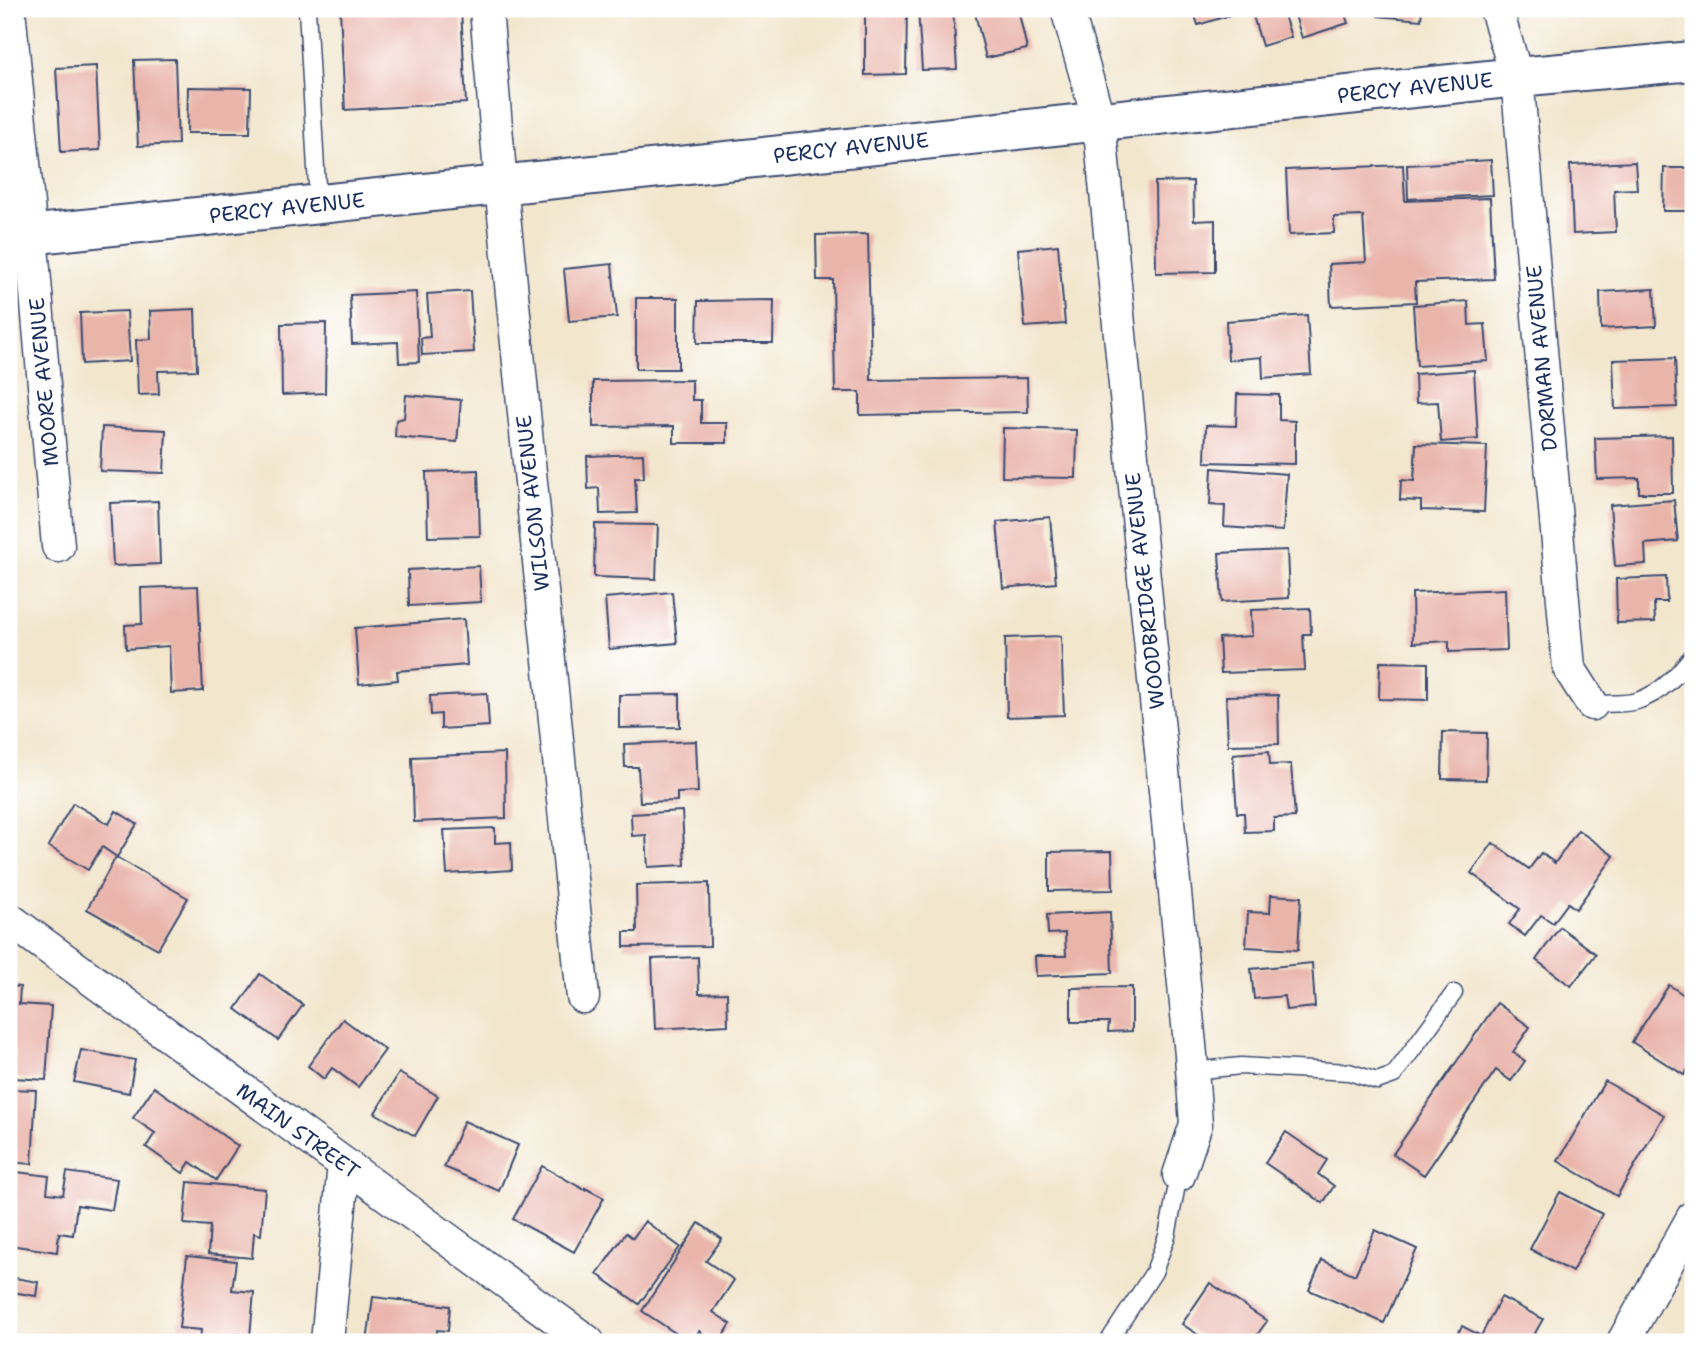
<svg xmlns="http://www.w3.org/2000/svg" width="1702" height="1351" font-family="'Shantell Sans',sans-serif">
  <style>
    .building { fill: #e9b4aa }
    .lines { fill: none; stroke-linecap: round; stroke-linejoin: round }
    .service-casing { stroke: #3b4a6f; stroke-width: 19 }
    .minor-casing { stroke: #3b4a6f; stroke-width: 35 }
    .tertiary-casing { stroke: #3b4a6f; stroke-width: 42 }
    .service { stroke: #fff; stroke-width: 16 }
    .minor { stroke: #fff; stroke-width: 32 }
    .tertiary { stroke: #fff; stroke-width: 38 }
    .labels { text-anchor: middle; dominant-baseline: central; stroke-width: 7; stroke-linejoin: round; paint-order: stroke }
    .street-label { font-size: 21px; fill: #1b2f5e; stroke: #fff }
  </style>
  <rect width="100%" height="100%" fill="#fff"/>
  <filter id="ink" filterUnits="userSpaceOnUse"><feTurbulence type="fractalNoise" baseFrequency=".0143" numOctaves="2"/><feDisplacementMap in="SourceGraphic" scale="14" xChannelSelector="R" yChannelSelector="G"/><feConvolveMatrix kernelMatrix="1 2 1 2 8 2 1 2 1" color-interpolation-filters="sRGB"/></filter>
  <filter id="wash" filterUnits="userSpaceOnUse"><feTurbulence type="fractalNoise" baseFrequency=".00686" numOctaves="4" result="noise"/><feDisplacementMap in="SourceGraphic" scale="28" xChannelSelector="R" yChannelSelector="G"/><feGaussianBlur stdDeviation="1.57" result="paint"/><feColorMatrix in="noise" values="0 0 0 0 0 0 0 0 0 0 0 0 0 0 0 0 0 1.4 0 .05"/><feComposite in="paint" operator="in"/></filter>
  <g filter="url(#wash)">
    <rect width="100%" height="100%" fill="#f2e6cd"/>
    <g id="blocks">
      <g class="building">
        <path d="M340,9H461L466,103L345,110Z"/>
        <path d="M865,9H907L906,74L865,75Z"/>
        <path d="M918,9H953L957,69L922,70Z"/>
        <path d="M974,9H1018L1027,49L986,58Z"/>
        <path d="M1193,9H1250L1198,25Z"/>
        <path d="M1251,9H1282L1291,37L1262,46Z"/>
        <path d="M1293,9H1343L1348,23L1302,38Z"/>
        <path d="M1378,9H1422L1421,20L1378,16Z"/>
        <path d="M175,59L178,144L138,146L134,60Z"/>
        <path d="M96,66L100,150L61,152L56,68Z"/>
        <path d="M188,87L251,88L250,133H187Z"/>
        <path d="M1491,160L1493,195L1408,199L1407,165Z"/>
        <path d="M1635,162L1637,189L1614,190L1616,232L1573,234L1570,165Z"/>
        <path d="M1403,165L1405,201L1490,198L1494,279L1415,282L1416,302L1331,306L1329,264L1366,262L1363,216L1334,217V233L1289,235L1286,170Z"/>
        <path d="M1664,168H1693V211H1663Z"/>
        <path d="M1193,181L1194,221L1215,220V272L1156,273L1155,182Z"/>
        <path d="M868,234L871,380L1027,378L1028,412L860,415V392H835L833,280H817L816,235Z"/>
        <path d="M1058,245L1065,324L1025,327L1018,249Z"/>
        <path d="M612,264L617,317L569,321L564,269Z"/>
        <path d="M1654,289L1656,326L1601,329L1600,292Z"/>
        <path d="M470,291L474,352L422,355L421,338L430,337L427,294Z"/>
        <path d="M416,292L419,362L399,363L398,342L352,344L350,295Z"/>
        <rect x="636" y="298" width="42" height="71"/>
        <path d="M774,300L773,343H697L698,301Z"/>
        <path d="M1468,301L1469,325L1485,324L1488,361L1417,366L1413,305Z"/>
        <path d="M195,309L197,370L158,371L159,394L138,395L136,340L151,339L150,311Z"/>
        <path d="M127,311L130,361L82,364L80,313Z"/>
        <path d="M1307,315L1311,374L1263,378L1262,357L1228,360L1226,321Z"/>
        <path d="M326,323L325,393L282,395L281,324Z"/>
        <path d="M1675,358L1677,407L1615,409L1613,360Z"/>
        <path d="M1474,370L1478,439L1441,442L1438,402L1416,403L1415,374Z"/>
        <path d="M692,380V400H701V423H727V443H674V426L593,427V381Z"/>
        <path d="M1237,394L1279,395V420L1295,421V464L1205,462L1206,425L1236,426Z"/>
        <path d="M406,395L461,400L457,442L395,437L396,420L404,418Z"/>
        <path d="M102,427L166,430L164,473L100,471Z"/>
        <path d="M1003,428L1077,430L1076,478L1002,477Z"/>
        <path d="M1672,436L1673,493H1639V478L1597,479L1595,438Z"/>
        <path d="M1416,444L1487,446L1484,512L1421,510V501L1400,500L1401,480L1414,481Z"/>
        <path d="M643,454L644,478H635L637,513L600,514L599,488L588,489L587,456Z"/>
        <path d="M1212,468L1287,474L1283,531L1224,527L1225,506L1210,505Z"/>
        <path d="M478,470L480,536L428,537L426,472Z"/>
        <path d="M1674,500L1678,541L1645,544L1646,564L1615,566L1610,505Z"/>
        <path d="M158,501L160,564L113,566L110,503Z"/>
        <path d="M1050,517L1056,583L1003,588L997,522Z"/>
        <path d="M595,524L658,525L656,579L594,577Z"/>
        <path d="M1287,550L1289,598L1222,602L1219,553Z"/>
        <path d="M479,566L481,602L409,606L408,570Z"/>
        <path d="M1666,577L1667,602H1654L1655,622L1617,623L1616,579Z"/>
        <path d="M198,586L203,691L171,693L169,646L126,649L125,625L142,624L141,588Z"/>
        <path d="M1505,589L1507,650L1449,652V641L1413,643L1412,593Z"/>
        <path d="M672,592L677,643L609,649L605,598Z"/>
        <path d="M1310,608L1311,634H1303L1305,670L1221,673L1219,638L1252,636L1251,610Z"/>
        <path d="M464,619L467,665L397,671L398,680L359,684L355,628Z"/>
        <path d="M1061,636L1064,715L1007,717L1005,638Z"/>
        <path d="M1380,662L1428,663V700L1379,699Z"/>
        <path d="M487,693L489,726L441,729V714L431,715L430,696Z"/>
        <path d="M680,694V727L619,728V695Z"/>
        <path d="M1278,695L1279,744L1228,745L1226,696Z"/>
        <path d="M1443,732L1487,733L1486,780L1442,779Z"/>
        <path d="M696,741L698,792L677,793V801L640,802L638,767H625L624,744Z"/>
        <path d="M1269,751L1270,765L1291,764L1295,817L1274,818V831L1245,832L1244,813H1237L1233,754Z"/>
        <path d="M505,753L506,818L414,822L412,757Z"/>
        <path d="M73,803L109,824L116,811L137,824L117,857L102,847L88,870L48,846Z"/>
        <path d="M682,811L685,865L648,867L646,835L632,836L631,814Z"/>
        <path d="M495,828V843L511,842L512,870L447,874L444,830Z"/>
        <path d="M1578,830L1614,856L1576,909L1568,903L1553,923L1541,915L1525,936L1509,924L1520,909L1471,873L1493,843L1529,869L1541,853L1555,863Z"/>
        <path d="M1112,851L1113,890L1049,891V852Z"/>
        <path d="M116,857L188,898L158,949L87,909Z"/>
        <path d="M709,883L710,946L624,947V932H637L636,885Z"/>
        <path d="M1271,895L1301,897L1298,950L1246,947L1248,912L1270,913Z"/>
        <path d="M1110,912L1112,973L1036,976L1035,956H1066L1065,933L1048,934L1047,915Z"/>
        <path d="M1560,927L1596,954L1571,986L1536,960Z"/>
        <path d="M698,957L699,994L727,993L728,1025L655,1029L652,959Z"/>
        <path d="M1312,963L1315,1007L1286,1010L1284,996L1254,999L1251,969Z"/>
        <path d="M260,974L303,1005L278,1040L236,1009Z"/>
        <path d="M1669,985L1693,1001V1061L1684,1075L1632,1042Z"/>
        <path d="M9,986L20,987L19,1004L51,1006L46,1080L14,1078L15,1051H9Z"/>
        <path d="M1132,987V1031L1108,1032L1109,1022H1071V988Z"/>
        <path d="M1497,1003L1530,1027L1513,1052L1525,1061L1511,1081L1496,1070L1424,1175L1393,1154Z"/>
        <path d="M343,1019L385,1050L358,1087L332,1068L324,1079L308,1066Z"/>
        <path d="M81,1050L135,1060L129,1093L74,1082Z"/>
        <path d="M399,1073L438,1096L415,1136L375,1113Z"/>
        <path d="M1605,1081L1664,1115L1617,1196L1558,1161Z"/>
        <path d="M154,1087L238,1146L216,1180L190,1162L183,1173L146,1147L155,1133L133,1118Z"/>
        <path d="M9,1089L36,1090L32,1164L9,1162Z"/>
        <path d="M464,1121L518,1145L499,1191L444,1167Z"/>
        <path d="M1286,1132L1327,1160L1318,1174L1334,1186L1323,1203L1265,1163Z"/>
        <path d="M542,1166L585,1190V1188L604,1198L574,1252L513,1219Z"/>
        <path d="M9,1171L49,1176L47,1193L63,1195L67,1172L117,1179L112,1210L77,1205L73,1235L59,1233L57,1252L9,1245Z"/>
        <path d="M188,1182L265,1189L261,1235L254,1233L252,1258L208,1254L210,1226L184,1224Z"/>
        <path d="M1560,1192L1602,1214L1572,1272L1530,1249Z"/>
        <path d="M645,1221L680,1247L639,1304L597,1274L626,1233L633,1238Z"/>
        <path d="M699,1223L722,1239L706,1261L734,1280L713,1312L731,1324L719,1342H716L699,1331L691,1342H689L642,1311Z"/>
        <path d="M1375,1230L1417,1249L1384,1323L1309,1290L1322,1260L1355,1275Z"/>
        <path d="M187,1256L236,1261L232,1290L254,1292L250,1336L235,1334L234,1342H200L201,1330L179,1328Z"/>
        <path d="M9,1277L38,1282L36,1296L12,1292L10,1303L9,1302Z"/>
        <path d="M1210,1283L1267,1321L1252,1342H1209L1182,1324Z"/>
        <path d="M373,1297L450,1306L448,1331L437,1330L436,1342H367Z"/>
        <path d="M1501,1297L1543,1319L1530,1342H1453L1462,1326L1481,1336Z"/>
      </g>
    </g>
  </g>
  <g filter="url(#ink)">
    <use href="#blocks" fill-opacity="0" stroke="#3b4a6f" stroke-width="2"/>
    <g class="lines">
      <g class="service-casing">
        <g id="service">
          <path d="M307,9L318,204"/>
          <path d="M1592,704C1607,703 1624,705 1637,701C1662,693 1678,674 1693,655"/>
          <path d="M1192,1071L1241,1066L1349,1072L1377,1081L1394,1075L1454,993"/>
          <path d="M1108,1342L1154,1272L1167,1236L1179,1175"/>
        </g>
      </g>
      <g class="minor-casing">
        <g id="minor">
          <path d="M9,9L31,235L58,546"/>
          <path d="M486,9L501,185L583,997"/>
          <path d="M1067,9L1099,121L1191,1055L1196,1124L1179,1175"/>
          <path d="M1496,9L1517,77L1569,668L1592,704"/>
          <path d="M9,919L588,1342"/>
          <path d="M327,1342L344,1164"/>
          <path d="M1623,1342L1693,1217"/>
        </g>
      </g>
      <g class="tertiary-casing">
        <path id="tertiary" d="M9,237L1517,77L1693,61"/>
      </g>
      <use href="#service" class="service"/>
      <use href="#minor" class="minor"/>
      <use href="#tertiary" class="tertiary"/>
    </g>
  </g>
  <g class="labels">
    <g class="street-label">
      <text transform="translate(1415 88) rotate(-6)">PERCY AVENUE</text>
      <text transform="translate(851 148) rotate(-6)">PERCY AVENUE</text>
      <text transform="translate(287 208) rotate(-6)">PERCY AVENUE</text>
      <text transform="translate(1542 358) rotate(-95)">DORMAN AVENUE</text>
      <text transform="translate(44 382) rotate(-95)">MOORE AVENUE</text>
      <text transform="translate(533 503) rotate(-96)">WILSON AVENUE</text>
      <text transform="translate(1145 591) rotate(-96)">WOODBRIDGE AVENUE</text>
      <text transform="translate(298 1131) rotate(36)">MAIN STREET</text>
    </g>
  </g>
  <rect width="1702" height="1351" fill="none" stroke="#fff" stroke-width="35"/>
</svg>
